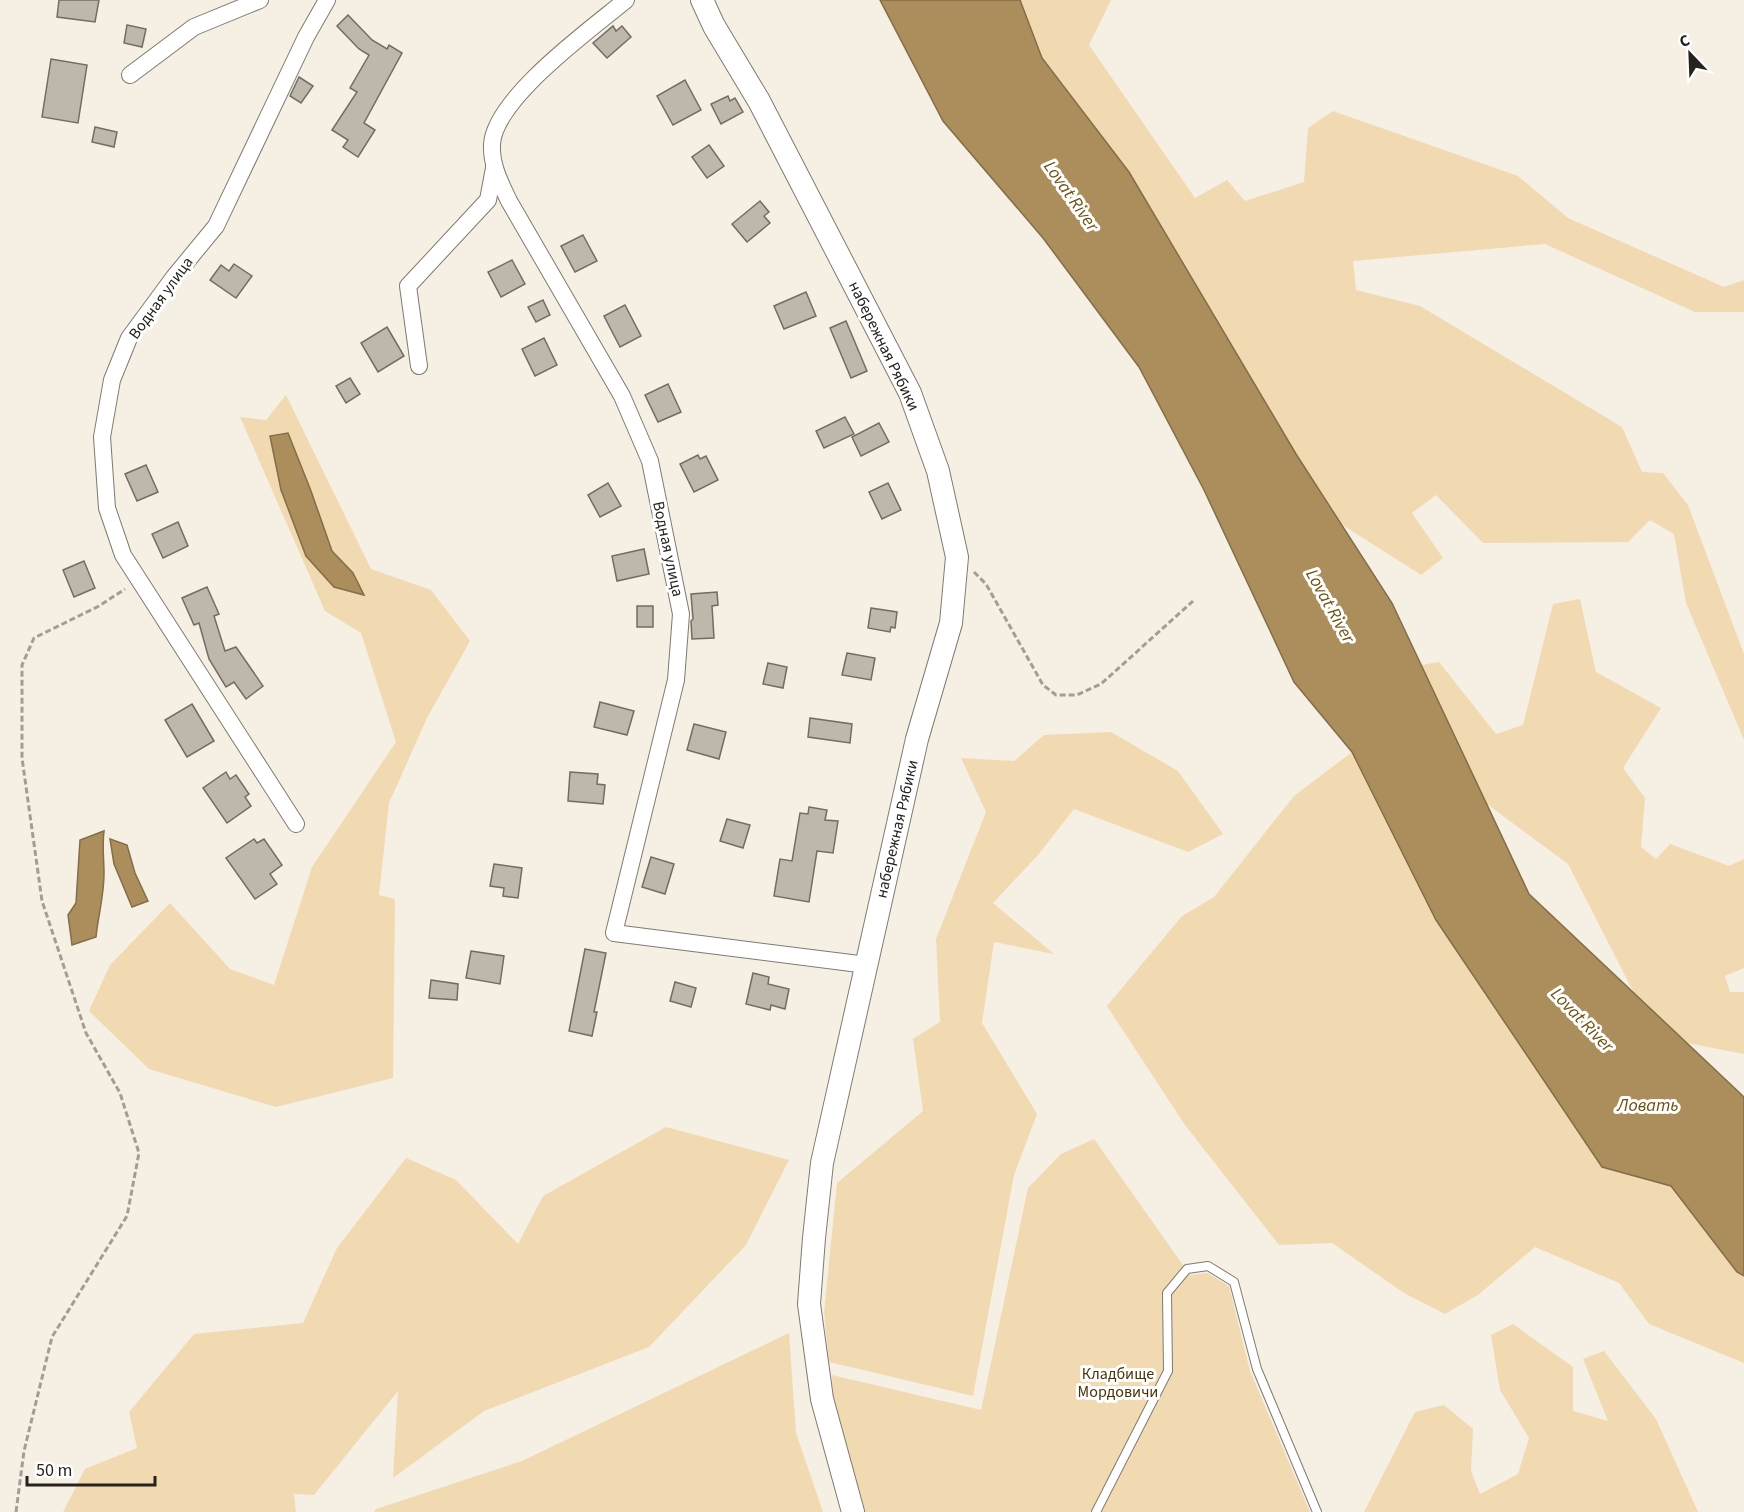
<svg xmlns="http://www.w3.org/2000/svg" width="1744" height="1512" font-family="'Source Sans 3',sans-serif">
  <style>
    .green { fill: #f1dab2 }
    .water { fill: #ab8e5b; stroke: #836e49; stroke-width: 1.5 }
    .building { fill: #bdb7ac; stroke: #726d63; stroke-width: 1.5 }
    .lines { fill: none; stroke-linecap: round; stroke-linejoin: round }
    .lane-casing { stroke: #807a70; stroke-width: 10 }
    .street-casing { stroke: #807a70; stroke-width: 18 }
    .secondary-casing { stroke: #807a70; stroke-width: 24 }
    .path { stroke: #a39e95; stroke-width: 3; stroke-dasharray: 6 3; stroke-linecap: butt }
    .lane { stroke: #fff; stroke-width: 8 }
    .street { stroke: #fff; stroke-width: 16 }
    .secondary { stroke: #fff; stroke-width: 22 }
    .labels { text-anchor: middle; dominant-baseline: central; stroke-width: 6; stroke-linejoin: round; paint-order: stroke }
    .street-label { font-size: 16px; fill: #25231f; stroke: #fff }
    .park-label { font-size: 16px; fill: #483307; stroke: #fff }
    .water-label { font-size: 18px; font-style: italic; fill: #6e5011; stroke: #fff }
  </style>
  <rect width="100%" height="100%" fill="#f6efe4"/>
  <g class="green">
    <path d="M1020,0H1111L1089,45L1195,198L1227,180L1245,201L1304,182L1308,128L1333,111L1518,176L1568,218L1724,287L1744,280V312H1695L1545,244L1353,261L1356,290L1420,306L1622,427L1642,472L1663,473L1688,505L1744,654V740L1686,603L1674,534L1650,520L1628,542L1483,543L1436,495L1412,513L1443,558L1421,575L1341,524L1296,454L1129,172L1042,58Z"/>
    <path d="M286,395L371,569L431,590L470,641L427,718L389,803L379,895L395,899L393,1078L276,1107L149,1069L89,1011L110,965L170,903L230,969L274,985L312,867L396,742L361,633L325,611L240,417L266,420Z"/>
    <path d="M1580,599L1596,672L1661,708L1623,768L1645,798L1641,847L1656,859L1670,844L1729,866L1744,859V968L1725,976L1730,992H1744V1054L1687,1043L1634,993L1568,864L1487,804L1421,665L1439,662L1496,734L1523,725L1553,604Z"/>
    <path d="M1111,732L1178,771L1223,834L1188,852L1074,809L1038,855L993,903L1054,954L994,942L982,1023L1037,1114L1014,1175L973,1396L829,1362L824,1312L837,1183L923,1111L913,1039L940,1022L936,939L986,812L961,758L1014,761L1044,735Z"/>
    <path d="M1352,752L1436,920L1602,1167L1671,1186L1737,1272L1744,1276V1363L1649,1324L1619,1283L1535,1247L1478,1295L1445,1314L1404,1293L1332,1243L1279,1245L1185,1125L1107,1006L1182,916L1214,897L1294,796Z"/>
    <path d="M666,1127L789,1160L746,1245L649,1347L484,1411L393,1478L398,1391L314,1495L294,1494L296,1512H63L85,1469L137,1448L129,1412L194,1334L303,1323L337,1248L406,1158L456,1180L518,1244L543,1196Z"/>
    <path d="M1094,1139L1190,1275L1207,1273L1229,1286L1250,1371L1310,1512H864L833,1403L832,1375L981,1410L1028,1188L1061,1154Z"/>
    <path d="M1513,1324L1573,1367V1411L1608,1421L1583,1359L1604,1351L1656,1419L1698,1512H1364L1415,1412L1444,1405L1473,1429L1471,1471L1480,1494L1518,1474L1529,1438L1500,1390L1491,1335Z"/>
    <path d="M789,1333L796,1433L823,1512H374L376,1509L522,1461Z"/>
  </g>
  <g class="water">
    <path d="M880,0H1020L1042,58L1129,172L1296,454L1392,603L1529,894L1744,1097V1276L1737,1272L1671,1186L1602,1167L1436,920L1352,752L1294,682L1204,490L1139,367L1043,238L943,121Z"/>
    <path d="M288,433L311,491L332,551L353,573L364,595L334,587L306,556L281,490L270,436Z"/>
    <path d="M104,831C102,846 104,859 104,874C104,896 98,916 96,937L72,945L68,915L76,903L80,840Z"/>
    <path d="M110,839L127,845L135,873L148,901L132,907L114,864Z"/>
  </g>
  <g class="building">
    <path d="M59,0H99L95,22L57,17Z"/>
    <path d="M348,15L372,40L387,49L389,45L402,53L364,123L375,130L358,157L343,147L348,140L332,130L357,92L350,88L369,55L359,49L337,26Z"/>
    <path d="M127,25L146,29L142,47L124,43Z"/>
    <path d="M613,26L616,31L622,26L631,37L607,58L593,43Z"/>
    <path d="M51,59L87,65L78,123L42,117Z"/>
    <path d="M299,77L313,86L301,103L290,96Z"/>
    <path d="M685,80L701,110L673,125L657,96Z"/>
    <path d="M728,96L730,101L735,98L743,112L721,124L711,104Z"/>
    <path d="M95,127L117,132L114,147L92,142Z"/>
    <path d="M709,145L724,166L707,178L692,157Z"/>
    <path d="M760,201L769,212L764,216L770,223L747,242L732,224Z"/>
    <path d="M583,235L597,261L575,272L561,246Z"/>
    <path d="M512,260L525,284L501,297L488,272Z"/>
    <path d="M234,264L252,276L236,298L210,280L221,265L229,271Z"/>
    <path d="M806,292L816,316L784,329L774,306Z"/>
    <path d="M543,300L550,315L536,322L528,307Z"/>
    <path d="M625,305L641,336L620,347L604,316Z"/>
    <path d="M846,321L867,371L851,378L830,328Z"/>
    <path d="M387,327L404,356L378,372L361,343Z"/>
    <path d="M544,338L557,365L535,376L522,349Z"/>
    <path d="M350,378L360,394L346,403L336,386Z"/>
    <path d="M668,384L681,412L658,422L645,395Z"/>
    <path d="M845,417L854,434L824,448L816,431Z"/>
    <path d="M879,423L889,442L861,456L852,437Z"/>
    <path d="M698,455L700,459L706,456L718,480L694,492L680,464Z"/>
    <path d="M146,465L158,492L137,501L125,474Z"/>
    <path d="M608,483L621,506L600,517L588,495Z"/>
    <path d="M888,483L901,510L882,519L869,492Z"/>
    <path d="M178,522L188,546L163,558L152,534Z"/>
    <path d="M644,549L649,574L617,581L612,556Z"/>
    <path d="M84,561L95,588L74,597L63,570Z"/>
    <path d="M207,587L219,614L214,616L225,651L236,647L263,686L246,699L234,682L226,687L209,659L199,623L194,625L182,598Z"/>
    <path d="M717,592L718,605L712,606L714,638L692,639L691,621L693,619L691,594Z"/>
    <rect x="637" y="606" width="16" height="21"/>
    <path d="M871,608L897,612L895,628L891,627L890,632L868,628Z"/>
    <path d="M847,653L875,658L871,680L842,675Z"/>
    <path d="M768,663L787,667L783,688L763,684Z"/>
    <path d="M600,702L634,711L627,735L594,727Z"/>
    <path d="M192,704L214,741L187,757L165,720Z"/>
    <path d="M810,718L852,724L850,743L808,737Z"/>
    <path d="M694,724L726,732L719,759L687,750Z"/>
    <path d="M226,772L230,779L236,775L249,794L245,797L251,806L227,823L203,788Z"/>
    <path d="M570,772L598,774L597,784L605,785L603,804L568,801Z"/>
    <path d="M809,807L827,810L825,820L838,821L833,853L817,851L809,902L774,896L780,859L792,861L800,813L808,814Z"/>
    <path d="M727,819L750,825L743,848L720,841Z"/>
    <path d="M254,839L257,843L264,839L282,865L270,874L277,884L255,899L226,858Z"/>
    <path d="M651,857L674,864L665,894L642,887Z"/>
    <path d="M494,864L522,868L518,898L503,896L504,888L490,886Z"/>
    <path d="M585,949L606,953L594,1012H597L592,1036L569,1031Z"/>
    <path d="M471,951L504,956L500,984L466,978Z"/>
    <path d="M753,973L769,977L768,984L789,989L785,1009L771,1005L770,1010L746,1004Z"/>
    <path d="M431,980L458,984L457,1000L429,998Z"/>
    <path d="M675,982L696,988L691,1007L670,1001Z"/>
  </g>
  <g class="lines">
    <g class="lane-casing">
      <path id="lane" d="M1096,1512L1168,1371L1167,1293L1187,1269L1208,1266L1234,1282L1257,1369L1317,1512"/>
    </g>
    <g class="street-casing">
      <g id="street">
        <path d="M626,0C591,29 495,98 492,144C491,165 500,182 509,201L622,396L650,461L681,614L676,680L614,933L867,965"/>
        <path d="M130,75L194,27L260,0"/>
        <path d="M419,366L408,286L488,200L494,168"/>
        <path d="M296,824L123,555L107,508L102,437L112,380L129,338L174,277L216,226L306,37L327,0"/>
      </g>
    </g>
    <g class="secondary-casing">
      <path id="secondary" d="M702,0L714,26L759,101L910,393L938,471L957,557L951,623L917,739L822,1163L814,1238L809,1304L822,1399L853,1512"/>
    </g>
    <g class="path">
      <path d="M974,572L986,584L1043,685L1056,695H1077L1101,684L1193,601"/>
      <path d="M16,1512L24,1451L52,1337L127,1216L139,1153L120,1093L86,1033L42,901L22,758V665L34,638L99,606L125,589"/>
    </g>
    <use href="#lane" class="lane"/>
    <use href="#street" class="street"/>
    <use href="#secondary" class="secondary"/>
  </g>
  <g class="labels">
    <g class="street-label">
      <text transform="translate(161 298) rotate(-54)">Водная улица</text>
      <text transform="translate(884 346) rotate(64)">набережная Рябики</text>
      <text transform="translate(668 549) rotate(78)">Водная улица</text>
      <text transform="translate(897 829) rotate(-77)">набережная Рябики</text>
    </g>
    <g class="park-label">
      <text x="1118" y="1374">Кладбище<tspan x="1118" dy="18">Мордовичи</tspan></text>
    </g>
    <g class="water-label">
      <text transform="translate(1071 196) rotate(55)">Lovat River</text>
      <text transform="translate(1330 606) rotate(61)">Lovat River</text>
      <text transform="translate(1582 1020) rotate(46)">Lovat River</text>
      <text x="1648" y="1105">Ловать</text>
    </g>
  </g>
  <g transform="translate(1690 54) rotate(337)" stroke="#ffffff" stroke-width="4.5" paint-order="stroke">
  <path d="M0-4.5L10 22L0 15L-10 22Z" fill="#25231f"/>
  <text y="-9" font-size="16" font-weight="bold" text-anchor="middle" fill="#25231f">С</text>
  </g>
  <path d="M27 1476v9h128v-9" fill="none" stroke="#25231f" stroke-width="3"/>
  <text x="36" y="1476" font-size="18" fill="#25231f" stroke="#ffffff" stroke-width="4.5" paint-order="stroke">50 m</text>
</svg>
